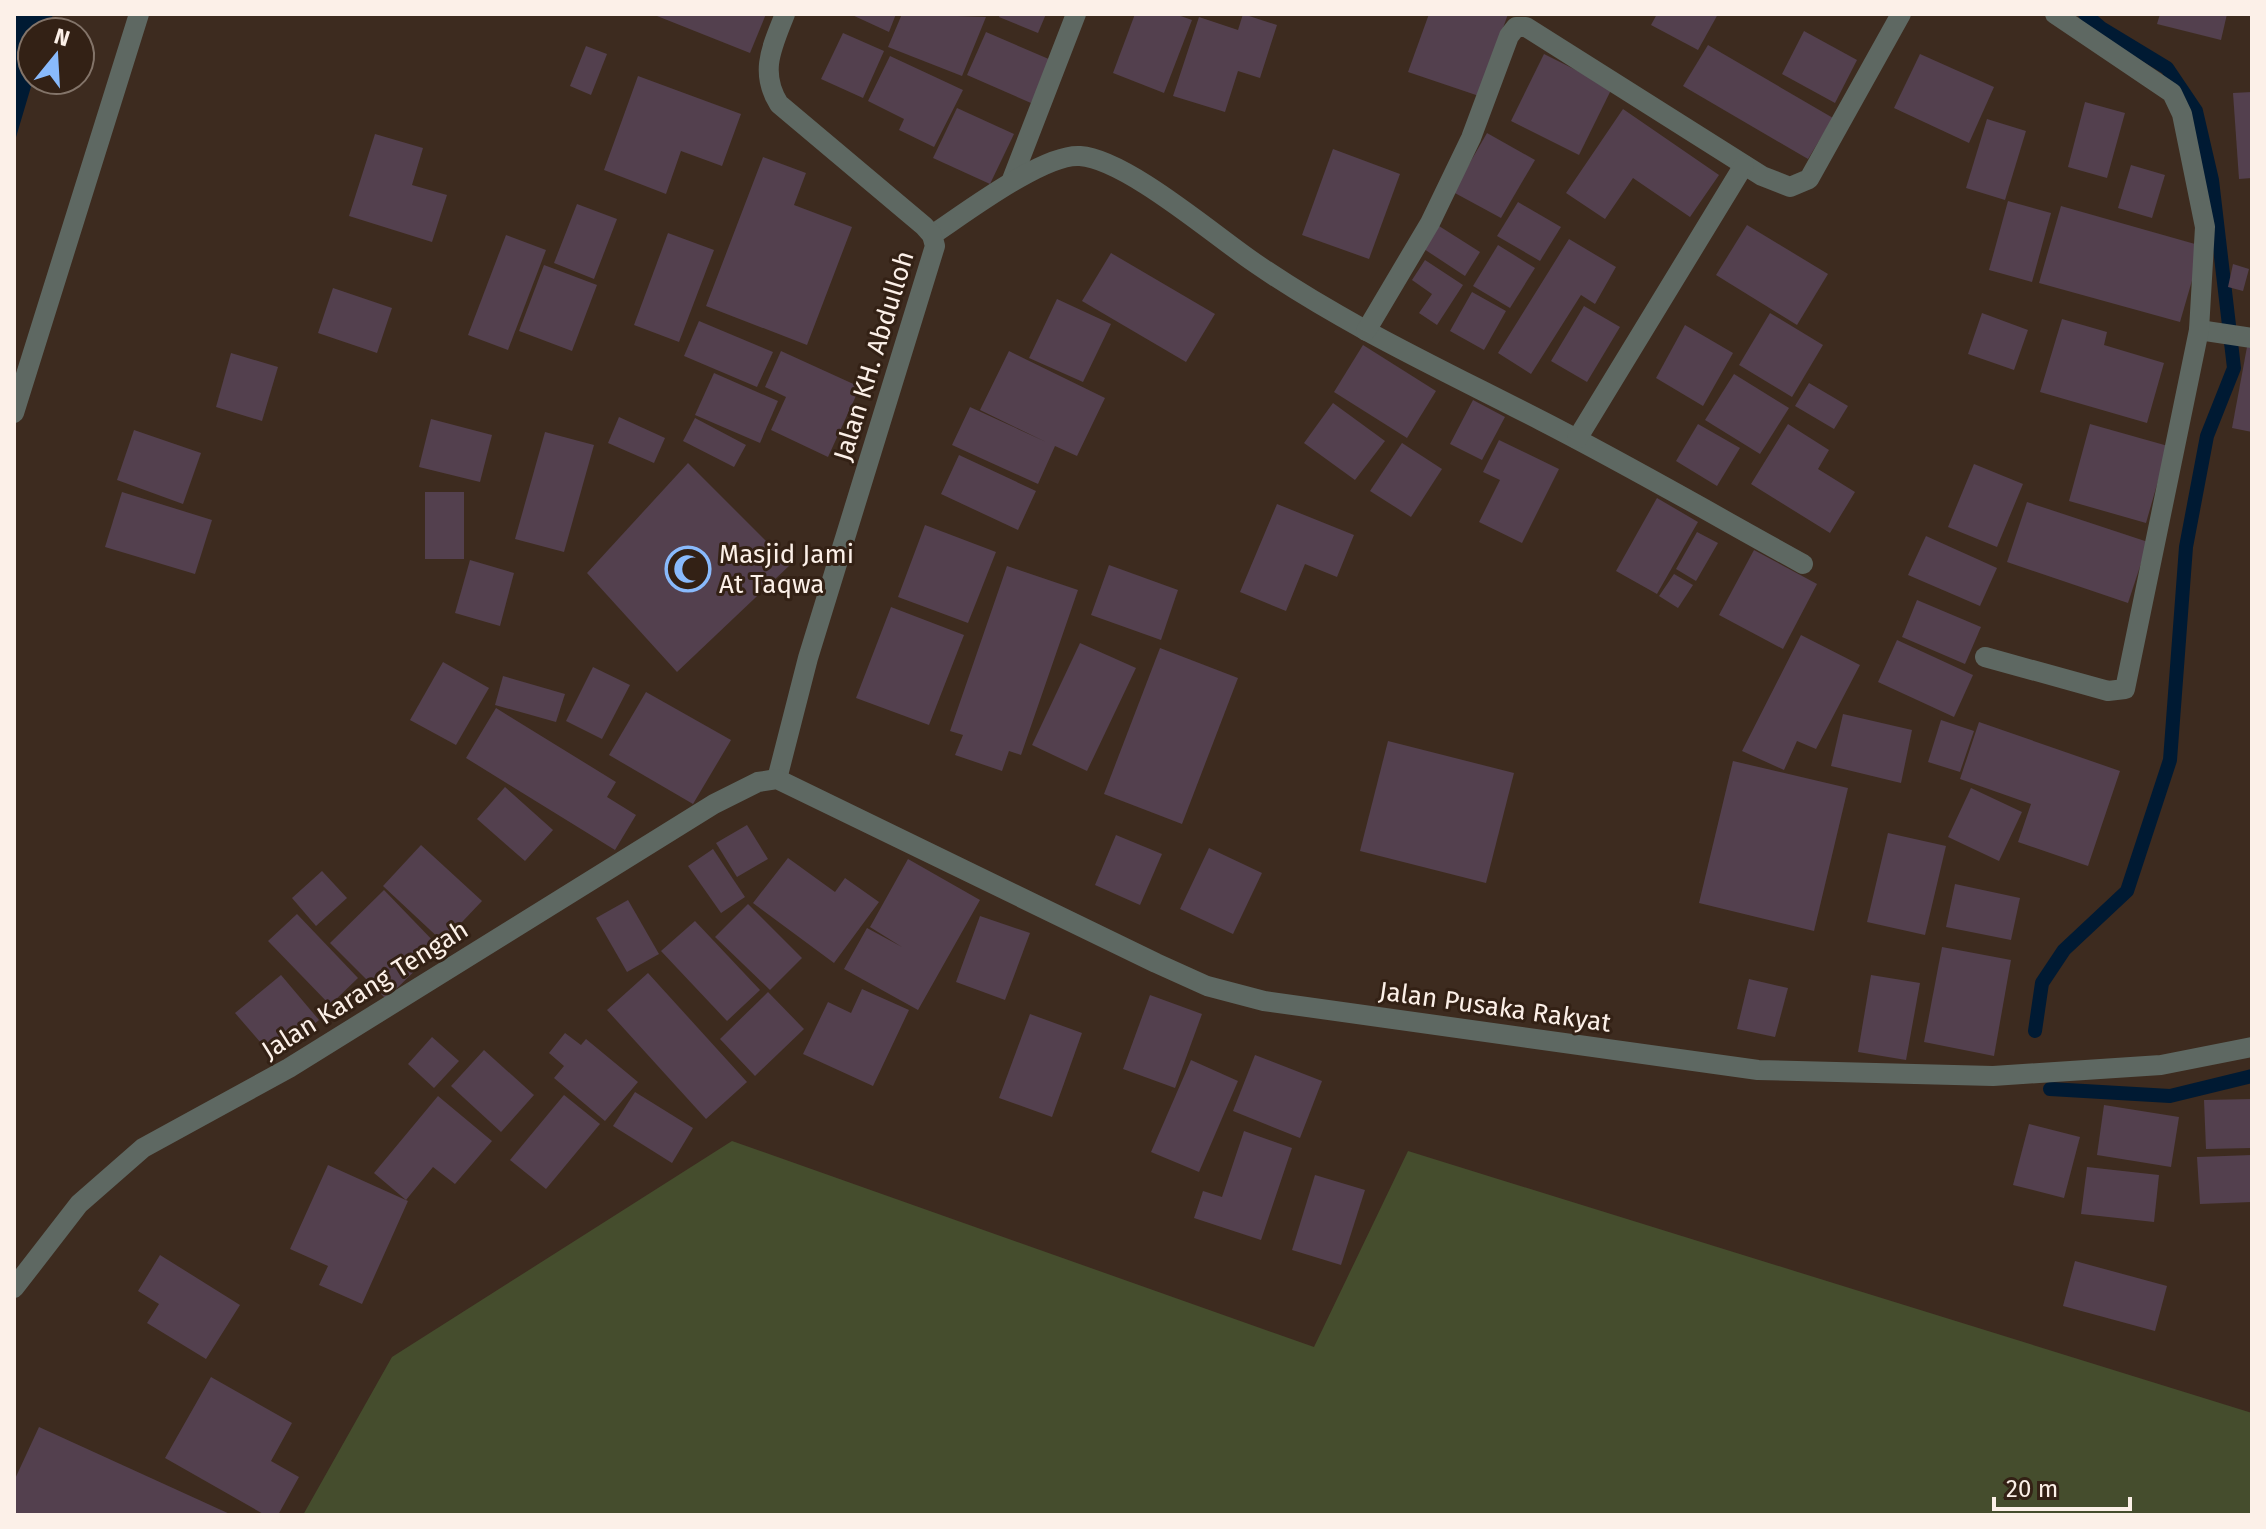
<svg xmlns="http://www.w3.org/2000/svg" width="2266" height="1529" font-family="'Fira Sans',sans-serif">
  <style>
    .green { fill: #454d2d }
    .water { fill: #001a33 }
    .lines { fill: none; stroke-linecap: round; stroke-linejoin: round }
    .stream { stroke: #001a33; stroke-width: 14 }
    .building { fill: #53404e }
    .minor { stroke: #5e6862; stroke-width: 20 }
    .labels { text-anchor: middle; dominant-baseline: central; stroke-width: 6; stroke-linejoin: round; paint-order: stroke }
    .street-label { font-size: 26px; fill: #fcf0e8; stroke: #332115 }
    .poi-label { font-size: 26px; fill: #fcf0e8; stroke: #332115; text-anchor: start }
  </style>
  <rect width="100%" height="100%" fill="#3d2b1f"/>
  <path class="green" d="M732,1141L1314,1347L1408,1151L2252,1413V1515H303L392,1357Z"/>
  <path class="water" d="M14,14H53L48,32H32L33,80L14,144Z"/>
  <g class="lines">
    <g class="stream">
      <path d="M2035,1031L2042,983L2064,950L2127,891L2170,760L2186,547L2207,436L2234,368L2212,180L2196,111L2167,68L2101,28L2085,14"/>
      <path d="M2050,1089L2170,1096L2252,1076"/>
    </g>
  </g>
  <g class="building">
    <path d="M652,14H766L750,53Z"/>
    <path d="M850,14H896L889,32Z"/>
    <path d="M902,14L986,17L962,76L888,47Z"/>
    <path d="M1000,14H1046L1038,33L999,17Z"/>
    <path d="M1135,14H1175L1192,20L1164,93L1113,73Z"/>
    <path d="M1243,14L1277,25L1260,78L1238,71L1225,112L1173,96L1199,17L1238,30Z"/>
    <path d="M1429,14H1508L1479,96L1408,72Z"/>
    <path d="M1657,14H1718L1698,50L1651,25Z"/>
    <path d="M2160,14H2227L2221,40L2157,24Z"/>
    <path d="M1804,31L1857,60L1835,103L1782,74Z"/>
    <path d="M986,32L1051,60L1031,103L967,75Z"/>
    <path d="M843,33L884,51L863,98L821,79Z"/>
    <path d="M1708,45L1833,118L1808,159L1683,86Z"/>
    <path d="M586,46L607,54L591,95L570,86Z"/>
    <path d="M1544,54L1612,88L1579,155L1511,121Z"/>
    <path d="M1920,54L1994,87L1969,143L1894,108Z"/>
    <path d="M890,56L963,90L934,147L899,130L904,119L868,101Z"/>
    <path d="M638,76L741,114L722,166L681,151L666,194L604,170Z"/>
    <path d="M2252,92V178L2239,179L2233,93Z"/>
    <path d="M2085,102L2125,113L2107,178L2068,167Z"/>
    <path d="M957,108L1014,134L990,184L933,158Z"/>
    <path d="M1623,109L1719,175L1690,217L1633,178L1605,219L1566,193Z"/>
    <path d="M1987,119L2026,131L2005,200L1966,188Z"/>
    <path d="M1487,133L1535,160L1501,218L1453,192Z"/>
    <path d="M375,134L423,148L412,185L447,195L432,242L349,216Z"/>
    <path d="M1333,149L1400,174L1369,259L1302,235Z"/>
    <path d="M763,157L806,173L794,205L852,227L807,345L706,306Z"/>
    <path d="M2131,165L2165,175L2152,218L2118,208Z"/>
    <path d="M2008,201L2051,213L2032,282L1989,270Z"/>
    <path d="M1518,202L1561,227L1540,261L1497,236Z"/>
    <path d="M577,204L617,219L594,279L554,263Z"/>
    <path d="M2061,206L2202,246L2180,322L2039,283Z"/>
    <path d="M1747,225L1828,274L1797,325L1716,275Z"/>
    <path d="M1439,226L1480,252L1465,276L1424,249Z"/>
    <path d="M668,233L714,250L679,342L634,325Z"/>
    <path d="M506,235L546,250L508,350L468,335Z"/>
    <path d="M1569,239L1616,267L1595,304L1581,295L1531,374L1498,353Z"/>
    <path d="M1498,245L1535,268L1510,308L1473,286Z"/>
    <path d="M1111,253L1215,314L1186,362L1082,301Z"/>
    <path d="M1425,260L1463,285L1437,325L1419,313L1432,294L1412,280Z"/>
    <path d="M2233,264L2249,269L2243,291L2228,287Z"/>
    <path d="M544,265L597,285L572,351L519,331Z"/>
    <path d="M333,288L392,308L377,353L318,333Z"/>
    <path d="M1472,292L1506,311L1484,350L1450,331Z"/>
    <path d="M1057,299L1111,324L1083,382L1029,358Z"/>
    <path d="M1584,306L1620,327L1587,382L1551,361Z"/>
    <path d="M1770,313L1823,345L1792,397L1739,365Z"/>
    <path d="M1982,313L2028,330L2014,370L1968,354Z"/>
    <path d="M2062,319L2107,332L2104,345L2164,363L2147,423L2040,392Z"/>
    <path d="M699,321L773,352L757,387L684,356Z"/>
    <path d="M1685,325L1733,353L1703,406L1656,378Z"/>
    <path d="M1363,345L1436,391L1407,438L1334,392Z"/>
    <path d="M2247,347L2252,348V432L2232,428Z"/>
    <path d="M781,351L860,387L828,457L771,430L786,397L765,387Z"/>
    <path d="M1009,351L1105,398L1077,456L1055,446L1038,484L952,445L970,407L1046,442L980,410Z"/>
    <path d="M231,353L278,367L262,421L216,407Z"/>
    <path d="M714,373L778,401L760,443L695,415Z"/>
    <path d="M1734,374L1789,408L1760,454L1705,420Z"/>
    <path d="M1809,383L1848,406L1834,429L1795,406Z"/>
    <path d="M1473,400L1505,417L1482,460L1450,444Z"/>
    <path d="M1333,403L1385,441L1355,480L1304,443Z"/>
    <path d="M619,417L665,438L654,463L608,443Z"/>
    <path d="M695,418L746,445L734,467L683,441Z"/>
    <path d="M431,419L492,435L480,482L419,467Z"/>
    <path d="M1698,424L1740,448L1717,486L1676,461Z"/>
    <path d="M1788,424L1829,450L1818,469L1855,492L1830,533L1751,484Z"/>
    <path d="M2090,424L2168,446L2146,523L2069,501Z"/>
    <path d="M134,430L201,453L183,504L117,480Z"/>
    <path d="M545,432L594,445L564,552L515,539Z"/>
    <path d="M1499,440L1559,469L1522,543L1479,522L1500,480L1483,472Z"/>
    <path d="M1402,443L1442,469L1411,517L1370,491Z"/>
    <path d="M959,455L1036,491L1018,530L941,494Z"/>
    <path d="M688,463L790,565L677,672L587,573Z"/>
    <path d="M1974,464L2023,484L1997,547L1948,527Z"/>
    <path d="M122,492L212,520L195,574L105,547Z"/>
    <rect x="425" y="492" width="39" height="67"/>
    <path d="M1657,498L1698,522L1657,594L1616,571Z"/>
    <path d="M2027,502L2148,542L2128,603L2007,562Z"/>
    <path d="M1277,504L1354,535L1337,577L1305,564L1286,611L1240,592Z"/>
    <path d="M925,525L996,552L968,623L898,597Z"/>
    <path d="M1697,532L1718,543L1696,581L1676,569Z"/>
    <path d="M1926,536L1997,568L1980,606L1908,575Z"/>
    <path d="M1754,550L1817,584L1783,649L1719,615Z"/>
    <path d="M470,560L514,573L500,626L455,613Z"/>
    <path d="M1109,565L1178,590L1161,640L1091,615Z"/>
    <path d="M1007,566L1078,590L1021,755L1009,751L1002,771L955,755L963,735L950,731Z"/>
    <path d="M1674,574L1693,585L1678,608L1659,596Z"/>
    <path d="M1917,600L1981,627L1965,664L1902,637Z"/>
    <path d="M891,607L964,635L929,725L856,698Z"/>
    <path d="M1801,635L1860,665L1816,749L1797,741L1784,770L1742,751Z"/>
    <path d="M1897,640L1973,675L1954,717L1878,682Z"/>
    <path d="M1080,643L1136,668L1087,771L1032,745Z"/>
    <path d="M1160,648L1238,678L1182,824L1104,794Z"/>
    <path d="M443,662L489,688L456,745L410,720Z"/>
    <path d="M593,667L630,685L602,739L566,721Z"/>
    <path d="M503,676L565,694L556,722L495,705Z"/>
    <path d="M646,692L731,740L693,804L609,755Z"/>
    <path d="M496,708L616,782L607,797L636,815L615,850L466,758Z"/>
    <path d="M1843,714L1912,730L1901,783L1831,766Z"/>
    <path d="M1941,720L1974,731L1960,772L1928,762Z"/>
    <path d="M1979,722L2120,771L2088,866L2018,842L2031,804L1960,779Z"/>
    <path d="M1388,741L1514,773L1486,883L1360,851Z"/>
    <path d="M1733,761L1848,788L1814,931L1699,903Z"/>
    <path d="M505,787L553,830L525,861L477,819Z"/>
    <path d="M1971,788L2022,812L1999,861L1948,837Z"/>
    <path d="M747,825L768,859L737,877L716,843Z"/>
    <path d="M1888,833L1946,846L1925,935L1867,922Z"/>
    <path d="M1116,835L1162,854L1140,905L1095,885Z"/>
    <path d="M421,845L482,901L443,942L383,886Z"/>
    <path d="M1209,848L1262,873L1233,934L1180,909Z"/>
    <path d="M713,849L745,897L721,913L688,866Z"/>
    <path d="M788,858L835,892L845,878L879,902L834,963L753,903Z"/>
    <path d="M908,859L980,900L918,1010L844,969L867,928L902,947L870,927Z"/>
    <path d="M322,871L347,898L316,926L292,898Z"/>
    <path d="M1955,884L2020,898L2011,940L1946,927Z"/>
    <path d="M384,890L439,947L386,999L330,943Z"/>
    <path d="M628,900L659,954L627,972L596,918Z"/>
    <path d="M748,904L802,958L770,990L715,937Z"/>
    <path d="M297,914L358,978L330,1005L268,941Z"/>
    <path d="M980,916L1030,933L1005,1000L956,982Z"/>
    <path d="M695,921L760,990L727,1021L661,951Z"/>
    <path d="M1942,947L2011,960L1994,1056L1924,1042Z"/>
    <path d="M648,973L747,1082L706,1119L607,1010Z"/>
    <path d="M281,975L319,1020L274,1058L235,1013Z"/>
    <path d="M1871,975L1920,983L1906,1060L1858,1052Z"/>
    <path d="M1749,979L1788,988L1775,1037L1737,1029Z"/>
    <path d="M862,989L909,1010L873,1086L803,1054L828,1002L851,1013Z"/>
    <path d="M768,992L804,1029L755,1076L720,1039Z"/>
    <path d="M1150,995L1202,1014L1175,1088L1123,1069Z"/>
    <path d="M1030,1014L1082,1033L1052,1117L999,1098Z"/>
    <path d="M565,1033L581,1045L586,1039L638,1082L605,1121L554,1078L564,1066L549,1053Z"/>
    <path d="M432,1037L459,1061L434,1088L408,1064Z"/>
    <path d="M484,1050L534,1095L501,1132L451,1086Z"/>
    <path d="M1255,1055L1322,1081L1300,1138L1233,1111Z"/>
    <path d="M1191,1060L1238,1081L1199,1172L1151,1152Z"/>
    <path d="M635,1092L693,1128L672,1163L613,1126Z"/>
    <path d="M564,1095L600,1124L546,1189L510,1160Z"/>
    <path d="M438,1096L492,1141L455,1184L433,1167L406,1200L374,1173Z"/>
    <path d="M2252,1099V1148L2206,1149L2204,1100Z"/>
    <path d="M2104,1105L2179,1117L2171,1167L2097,1155Z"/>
    <path d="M2029,1124L2080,1137L2064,1198L2013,1185Z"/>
    <path d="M1244,1131L1292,1148L1261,1240L1194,1218L1203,1191L1222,1197Z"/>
    <path d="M2252,1155V1202L2200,1204L2197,1157Z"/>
    <path d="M328,1165L408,1201L362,1304L319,1285L328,1266L290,1249Z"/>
    <path d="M2087,1167L2159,1175L2154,1222L2081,1214Z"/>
    <path d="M1315,1175L1365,1190L1341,1265L1292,1250Z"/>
    <path d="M160,1255L240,1305L206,1359L147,1323L159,1304L138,1291Z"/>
    <path d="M2075,1261L2167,1286L2155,1331L2063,1306Z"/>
    <path d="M211,1377L292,1423L271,1461L299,1477L278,1515H265L165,1458Z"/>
    <path d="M39,1427L232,1515H14V1481Z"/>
  </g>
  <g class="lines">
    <g class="minor">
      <path d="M1011,182L1076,14"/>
      <path d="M932,235C964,214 1044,153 1080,156C1126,159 1215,236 1255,263C1345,325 1445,371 1542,421C1630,466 1716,516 1803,564"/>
      <path d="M2199,330L2252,338"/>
      <path d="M1366,331L1430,223L1471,138L1509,36L1516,27H1526L1762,176L1790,187L1809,179L1901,14"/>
      <path d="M14,413L139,14"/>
      <path d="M1577,439L1744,165"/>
      <path d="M1985,657L2108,691L2125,689L2199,330L2205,227L2182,114L2172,93L2055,14"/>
      <path d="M777,779L808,658L935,246L932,235L924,226L779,104C759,72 772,47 785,14"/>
      <path d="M14,1288L79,1204L143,1148L289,1068L714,804L758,782L777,779L1156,963L1207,986L1264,1001L1758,1070L1993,1076L2161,1065L2252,1047"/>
    </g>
  </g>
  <defs>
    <g id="mosque-ring" transform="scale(2.3)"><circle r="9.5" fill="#332115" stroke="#89bafc" stroke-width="1.5"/><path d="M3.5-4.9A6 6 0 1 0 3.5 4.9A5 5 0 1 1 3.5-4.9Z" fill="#89bafc"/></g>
  </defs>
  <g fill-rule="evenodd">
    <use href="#mosque-ring" x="688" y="569"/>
  </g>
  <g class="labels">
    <g class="street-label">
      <text transform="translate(874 356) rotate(-73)">Jalan KH. Abdulloh</text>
      <text transform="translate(365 990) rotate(-32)">Jalan Karang Tengah</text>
      <text transform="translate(1495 1007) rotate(8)">Jalan Pusaka Rakyat</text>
    </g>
    <g class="poi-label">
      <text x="719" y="554">Masjid Jami<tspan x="719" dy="30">At Taqwa</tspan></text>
    </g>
  </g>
  <rect width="2266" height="1529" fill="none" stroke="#fcf0e8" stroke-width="32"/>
  <g transform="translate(56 56) rotate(18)"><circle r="38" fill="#332115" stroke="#837469" stroke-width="2"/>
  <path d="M0-6L14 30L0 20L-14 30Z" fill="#89bafc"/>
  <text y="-12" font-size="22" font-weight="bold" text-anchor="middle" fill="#fcf0e8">N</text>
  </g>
  <path d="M1994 1497v12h136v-12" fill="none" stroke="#fcf0e8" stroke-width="4"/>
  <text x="2006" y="1497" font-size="24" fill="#fcf0e8" stroke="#332115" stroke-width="6" paint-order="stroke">20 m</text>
</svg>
